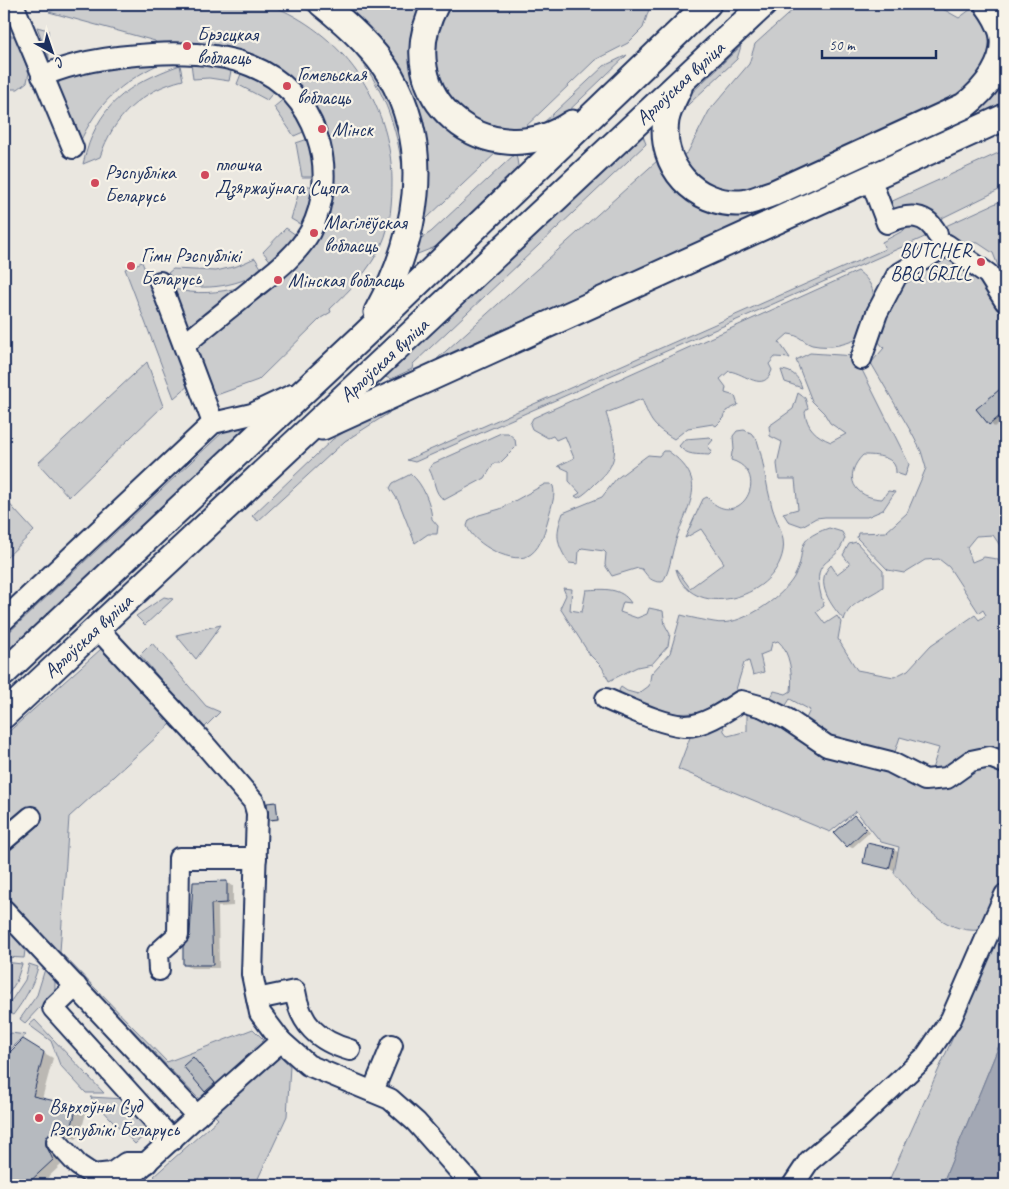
<svg xmlns="http://www.w3.org/2000/svg" width="1009" height="1189" font-family="Caveat,sans-serif">
  <style>
    .green { fill: #cbcccd; stroke: #737e96 }
    .water { fill: #a3a8b4; stroke: #6d7892 }
    .shadow { fill: #0003 }
    .building { fill: #b6babf; stroke: #1b2f5e }
    .lines { fill: none; stroke-linecap: round; stroke-linejoin: round }
    .minor-casing { stroke: #1b2f5e; stroke-width: 24 }
    .major-casing { stroke: #1b2f5e; stroke-width: 29 }
    .minor { stroke: #f7f3e8; stroke-width: 20 }
    .major { stroke: #f7f3e8; stroke-width: 25 }
    .poi-dot { fill: #d1495b; stroke: #f7f3e8; stroke-width: 2 }
    .labels { text-anchor: middle; dominant-baseline: central; stroke-width: 4.5; stroke-linejoin: round; paint-order: stroke }
    .poi-label { font-size: 20px; fill: #1b2f5e; stroke: #f7f3e8; text-anchor: start }
    .street-label { font-size: 20px; fill: #1b2f5e; stroke: #f7f3e8 }
  </style>
  <rect width="100%" height="100%" fill="#eae7e0"/>
  <filter id="ink" filterUnits="userSpaceOnUse"><feTurbulence type="fractalNoise" baseFrequency=".02" numOctaves="2"/><feDisplacementMap in="SourceGraphic" scale="10" xChannelSelector="R" yChannelSelector="G"/><feConvolveMatrix kernelMatrix="1 2 1 2 8 2 1 2 1" color-interpolation-filters="sRGB"/></filter>
  <g filter="url(#ink)">
    <g class="green">
      <path d="M65,4H268C342,32 391,101 392,180C392,200 391,225 382,244C369,271 352,288 330,309L331,312L321,318L258,380L214,396L195,345L287,272L333,176L332,157L327,134L312,102L297,84L270,62L250,53L223,46H157L155,41L49,12Z"/>
      <path d="M298,4H307L328,19L385,82L409,156L404,188C399,109 367,46 298,4Z"/>
      <path d="M339,4H425L424,97L435,118L445,128L498,151L427,218L422,220L428,194V159L421,124Z"/>
      <path d="M455,4H934L959,18L975,6L991,34L988,55L982,71L970,86L951,100L761,186C719,195 707,191 679,158L688,152L709,111L749,64L755,44L796,7L650,6L643,28L628,43L595,60L521,131H512L478,122L446,100L433,59L439,15Z"/>
      <path d="M37,27L48,30L49,59Z"/>
      <path d="M4,36H15L29,73L27,82L18,89H4Z"/>
      <path d="M741,46L737,59L675,117L683,101Z"/>
      <path d="M627,55L558,121L539,127L604,66Z"/>
      <path d="M157,62L159,64C119,84 98,103 79,144L57,86C64,65 137,64 157,62Z"/>
      <path d="M191,63L232,66L229,81L209,78L193,79Z"/>
      <path d="M180,65L183,80C142,90 113,117 100,157L83,164C97,105 126,85 180,65Z"/>
      <path d="M243,69L277,88L267,100L237,84Z"/>
      <path d="M1005,75V105L437,359L658,160C674,185 693,211 725,215C733,216 744,212 752,211L966,116L988,102Z"/>
      <path d="M286,97L308,130L294,136L274,107Z"/>
      <path d="M638,135L643,136L646,144L413,364L412,369L391,379L385,377L388,371Z"/>
      <path d="M311,138L317,177H302L296,143Z"/>
      <path d="M1005,150V187L936,221L894,213L888,203Z"/>
      <path d="M516,153L519,172L443,244L415,255L420,239L431,232Z"/>
      <path d="M301,185L317,187L305,227L291,219Z"/>
      <path d="M1005,199V274L1000,271L993,253L978,243L950,241L939,229Z"/>
      <path d="M912,226L919,227L927,236L415,462L407,460L885,249L882,242Z"/>
      <path d="M286,228L299,237L273,264L263,252Z"/>
      <path d="M952,248L1005,300V553L993,535L976,536L967,547L972,562L984,557L997,559L1005,572V757L966,759L930,775L939,748L900,737L893,758L849,748L803,725L810,710L790,699L783,710L762,698L772,696L774,691L786,694L791,691C793,676 790,651 778,641L772,643L770,651L760,655L764,672L753,675L749,661L744,663L735,693L720,707L702,713L659,714L622,696L619,690L621,687L627,691L638,694L649,686L651,674L670,653L681,615C692,618 703,620 714,622C739,628 782,598 794,577C809,551 790,541 829,528L842,532L845,538C834,571 807,552 824,606L816,612L825,624L837,616L841,622L838,639L857,670L894,677L908,670L931,645L975,615L979,620L986,615L983,610L979,613L949,567L939,559L925,560L904,573L888,570L857,538L858,533L886,532L907,513L926,468L921,451L910,430L871,363L884,348L877,340L886,310L907,276Z"/>
      <path d="M255,258L263,271C233,288 200,292 166,281L168,273L173,269L216,271L237,266Z"/>
      <path d="M142,262L189,385L174,398L125,269Z"/>
      <path d="M858,271C883,290 872,308 865,335C849,344 831,349 812,345C803,342 800,335 788,334L779,342L790,358L775,357L769,364L772,370C764,394 745,373 729,371L720,379L726,387L725,393L735,396L738,405L726,411L724,418L716,426L713,424L688,428L674,439C653,426 651,423 642,399L606,413C615,443 623,460 596,483C590,489 585,494 578,498L575,496L580,493L569,481V471L558,466L574,458L565,436L556,440L553,436L548,438L532,429L530,424L533,418Z"/>
      <path d="M241,287L193,327L186,323L174,289C196,295 218,293 241,287Z"/>
      <path d="M810,353L855,356L909,464L905,476L896,473C897,456 876,455 863,455C842,476 854,498 882,499L888,491L895,492L883,510L867,517H825L816,518L802,526L788,521L783,513L798,509L795,479H779L777,464L782,442L770,436L769,426L793,409L798,393L805,398L808,408L805,412C807,428 816,436 831,442L846,434L830,423L824,413L812,401L796,360Z"/>
      <path d="M147,362L163,406L69,497L38,463Z"/>
      <path d="M781,370C793,371 799,377 802,388L785,382Z"/>
      <path d="M392,403L389,413L345,441L258,521L252,516L333,439Z"/>
      <path d="M236,427L244,430L4,657V637L224,431Z"/>
      <path d="M744,430L751,433L757,440C764,462 766,485 772,507C776,521 786,537 783,551C774,601 689,621 676,569L690,588L724,563L701,529L685,538L703,499L707,497C738,534 774,473 731,460L732,452L734,450L733,436L737,431Z"/>
      <path d="M501,433H508L515,439L516,447L500,463H494L485,478L444,500C433,492 436,481 429,469L432,464Z"/>
      <path d="M710,437L713,440L708,446L712,452L709,455C697,454 687,456 679,446L685,439Z"/>
      <path d="M663,451H668C711,482 687,503 675,543C671,555 670,573 662,582C651,582 649,578 642,569L638,568L612,576L605,565L606,553L604,551L582,548L579,551L578,564L569,563C556,544 555,534 563,513L602,497L616,479L648,455L659,456Z"/>
      <path d="M411,474C423,484 431,504 432,519L438,526L437,534H428L415,543L399,502L390,488L393,483Z"/>
      <path d="M545,484H551L553,486C556,496 551,506 549,516C545,529 542,546 531,554C515,567 473,544 467,526L469,520L479,515L500,509Z"/>
      <path d="M4,498L34,531L4,560Z"/>
      <path d="M856,542L883,571V587C870,597 848,603 844,620C832,607 813,582 831,565L837,574L850,564L843,555L849,544Z"/>
      <path d="M563,588L572,589L570,610L582,612L586,590C603,589 621,587 631,603L623,602L620,612L637,618L647,614L649,608L663,611L665,625L670,634L668,646L652,664L637,667L609,681L602,667L590,655L560,608L566,595Z"/>
      <path d="M164,597L173,599L145,625L136,616Z"/>
      <path d="M221,625L196,659L176,635Z"/>
      <path d="M152,643L206,706L220,712L203,729L140,655Z"/>
      <path d="M101,649L171,724L69,817L60,952L167,1062L253,1029L290,1066L287,1116L255,1185H156L160,1182L154,1176L218,1119L4,896V736Z"/>
      <path d="M747,714L768,715L919,786L978,765L1005,767V881L980,930C943,934 915,898 894,873L899,847L881,842L856,811L830,832L678,769L692,732L723,721L724,731L728,736L747,731Z"/>
      <path d="M1005,921V1031L942,1185H887Z"/>
      <path d="M4,930L9,931L25,950L24,958L4,957Z"/>
      <path d="M4,962L22,964L16,982L4,1001Z"/>
      <path d="M29,964L38,967C33,986 25,999 13,1015L5,1010L25,980Z"/>
      <path d="M45,969L55,980V991L25,1023L20,1019L37,995Z"/>
      <path d="M35,1020L104,1093H86L60,1065L51,1041L29,1025Z"/>
      <path d="M11,1033L26,1035L4,1055V1039Z"/>
      <path d="M90,1097L125,1099L151,1129L135,1144Z"/>
    </g>
    <path class="water" d="M1005,1031V1185H942Z"/>
    <g class="shadow">
      <path d="M1004,388L1005,418L994,427L978,409Z"/>
      <path d="M276,803L279,820L271,821L270,820Z"/>
      <path d="M854,816L870,832L852,848L848,846Z"/>
      <path d="M894,850L898,852L894,870L864,862Z"/>
      <path d="M226,882L233,886V906L218,907L219,968H191L185,965L191,936L194,883Z"/>
      <path d="M23,1041L53,1058L42,1099L77,1108L86,1113L80,1135L76,1139L65,1135L58,1138L54,1150L61,1165L40,1185H4V1059Z"/>
      <path d="M193,1059L219,1086L210,1094L184,1066Z"/>
    </g>
    <g class="building">
      <path d="M1005,385V412L989,425L976,409Z"/>
      <path d="M276,802L278,819L269,820L267,803Z"/>
      <path d="M854,815L866,829L847,847L834,833Z"/>
      <path d="M867,843L894,849L889,869L863,863Z"/>
      <path d="M227,881V903L211,904L213,965H183V946L190,935L193,882Z"/>
      <path d="M23,1039L44,1052L33,1096L77,1106L71,1129L66,1134L60,1131H54L46,1138V1145L53,1160L26,1185H4V1058Z"/>
      <path d="M193,1057L215,1083L205,1092L183,1066Z"/>
    </g>
    <g class="lines">
      <g class="minor-casing">
        <g id="minor">
          <path d="M13,4L73,148"/>
          <path d="M42,76C77,61 114,56 152,54C222,50 291,62 317,136C328,167 325,203 310,232C295,258 271,274 249,292C227,310 205,327 184,345"/>
          <path d="M870,178L887,223C907,214 926,212 937,234"/>
          <path d="M160,282L213,423"/>
          <path d="M861,359L877,313L897,275L947,245L988,274L1005,301"/>
          <path d="M4,620L213,423L252,414L292,395"/>
          <path d="M97,628L199,738L254,802L257,813L252,974L260,1013L281,1041L308,1065L390,1099L416,1122L472,1185"/>
          <path d="M606,699C631,709 658,723 684,726C703,727 726,711 741,701L763,707L787,719L827,746L890,762L925,780L947,778L971,761L990,757L1005,763"/>
          <path d="M4,840L31,817"/>
          <path d="M4,910L197,1116L281,1041"/>
          <path d="M159,970L158,953L178,935L179,858H256"/>
          <path d="M76,986L53,1008L172,1140"/>
          <path d="M257,999L295,991C300,1024 318,1041 350,1050"/>
          <path d="M373,1091L392,1045"/>
          <path d="M57,1142L78,1165L93,1175L112,1173L126,1163H147"/>
          <path d="M122,1185L197,1116"/>
          <path d="M793,1185L809,1161L852,1125L926,1056L951,1019L1005,895"/>
        </g>
      </g>
      <g class="major-casing">
        <g id="major">
          <path d="M322,4C347,24 373,47 390,75C434,152 417,238 377,312"/>
          <path d="M436,4C386,95 488,180 572,123"/>
          <path d="M679,88C674,99 668,109 666,120C659,166 695,205 740,203C751,203 763,196 774,193L964,106C985,90 1009,61 1002,32C999,22 993,12 987,4"/>
          <path d="M322,427L1005,117"/>
          <path d="M4,673L365,334L708,4"/>
          <path d="M4,715L764,4"/>
        </g>
      </g>
      <use href="#minor" class="minor"/>
      <use href="#major" class="major"/>
    </g>
  </g>
  <g class="poi-dot">
    <circle cx="187" cy="46" r="5"/>
    <circle cx="287" cy="86" r="5"/>
    <circle cx="322" cy="129" r="5"/>
    <circle cx="205" cy="175" r="5"/>
    <circle cx="95" cy="183" r="5"/>
    <circle cx="314" cy="233" r="5"/>
    <circle cx="981" cy="262" r="5"/>
    <circle cx="131" cy="266" r="5"/>
    <circle cx="278" cy="280" r="5"/>
    <circle cx="39" cy="1118" r="5"/>
  </g>
  <g class="labels">
    <g class="poi-label">
      <text x="197" y="34">Брэсцкая<tspan x="197" dy="23">вобласць</tspan></text>
      <text x="297" y="74">Гомельская<tspan x="297" dy="23">вобласць</tspan></text>
      <text x="332" y="129">Мінск</text>
      <text x="215" y="164">плошча<tspan x="215" dy="23">Дзяржаўнага Сцяга</tspan></text>
      <text x="105" y="172">Рэспубліка<tspan x="105" dy="23">Беларусь</tspan></text>
      <text x="324" y="222">Магілёўская<tspan x="324" dy="23">вобласць</tspan></text>
      <text x="971" y="250" text-anchor="end">BUTCHER<tspan x="971" dy="23">BBQ GRILL</tspan></text>
      <text x="141" y="255">Гімн Рэспублікі<tspan x="141" dy="23">Беларусь</tspan></text>
      <text x="288" y="280">Мінская вобласць</text>
      <text x="49" y="1106">Вярхоўны Суд<tspan x="49" dy="23">Рэспублікі Беларусь</tspan></text>
    </g>
    <g class="street-label">
      <text transform="translate(680 83) rotate(-43)">Арлоўская вуліца</text>
      <text transform="translate(384 360) rotate(-43)">Арлоўская вуліца</text>
      <text transform="translate(88 636) rotate(-43)">Арлоўская вуліца</text>
    </g>
  </g>
  <rect width="1009" height="1189" fill="none" stroke="#f7f3e8" stroke-width="20"/>
  <rect x="10" y="10" width="989" height="1169" fill="none" stroke="#1b2f5e" stroke-width="2" filter="url(#ink)"/>
  <g transform="translate(52 52) rotate(140)" stroke="#f7f3e8" stroke-width="4" paint-order="stroke">
  <path d="M0-4L9 19L0 12L-9 19Z" fill="#1b2f5e"/>
  <text y="-8" font-size="14" font-weight="bold" text-anchor="middle" fill="#1b2f5e">С</text>
  </g>
  <path d="M822 50v8h114v-8" fill="none" stroke="#1b2f5e" stroke-width="2.5"/>
  <text x="829" y="50" font-size="15" fill="#1b2f5e" stroke="#f7f3e8" stroke-width="4" paint-order="stroke">50 m</text>
</svg>
